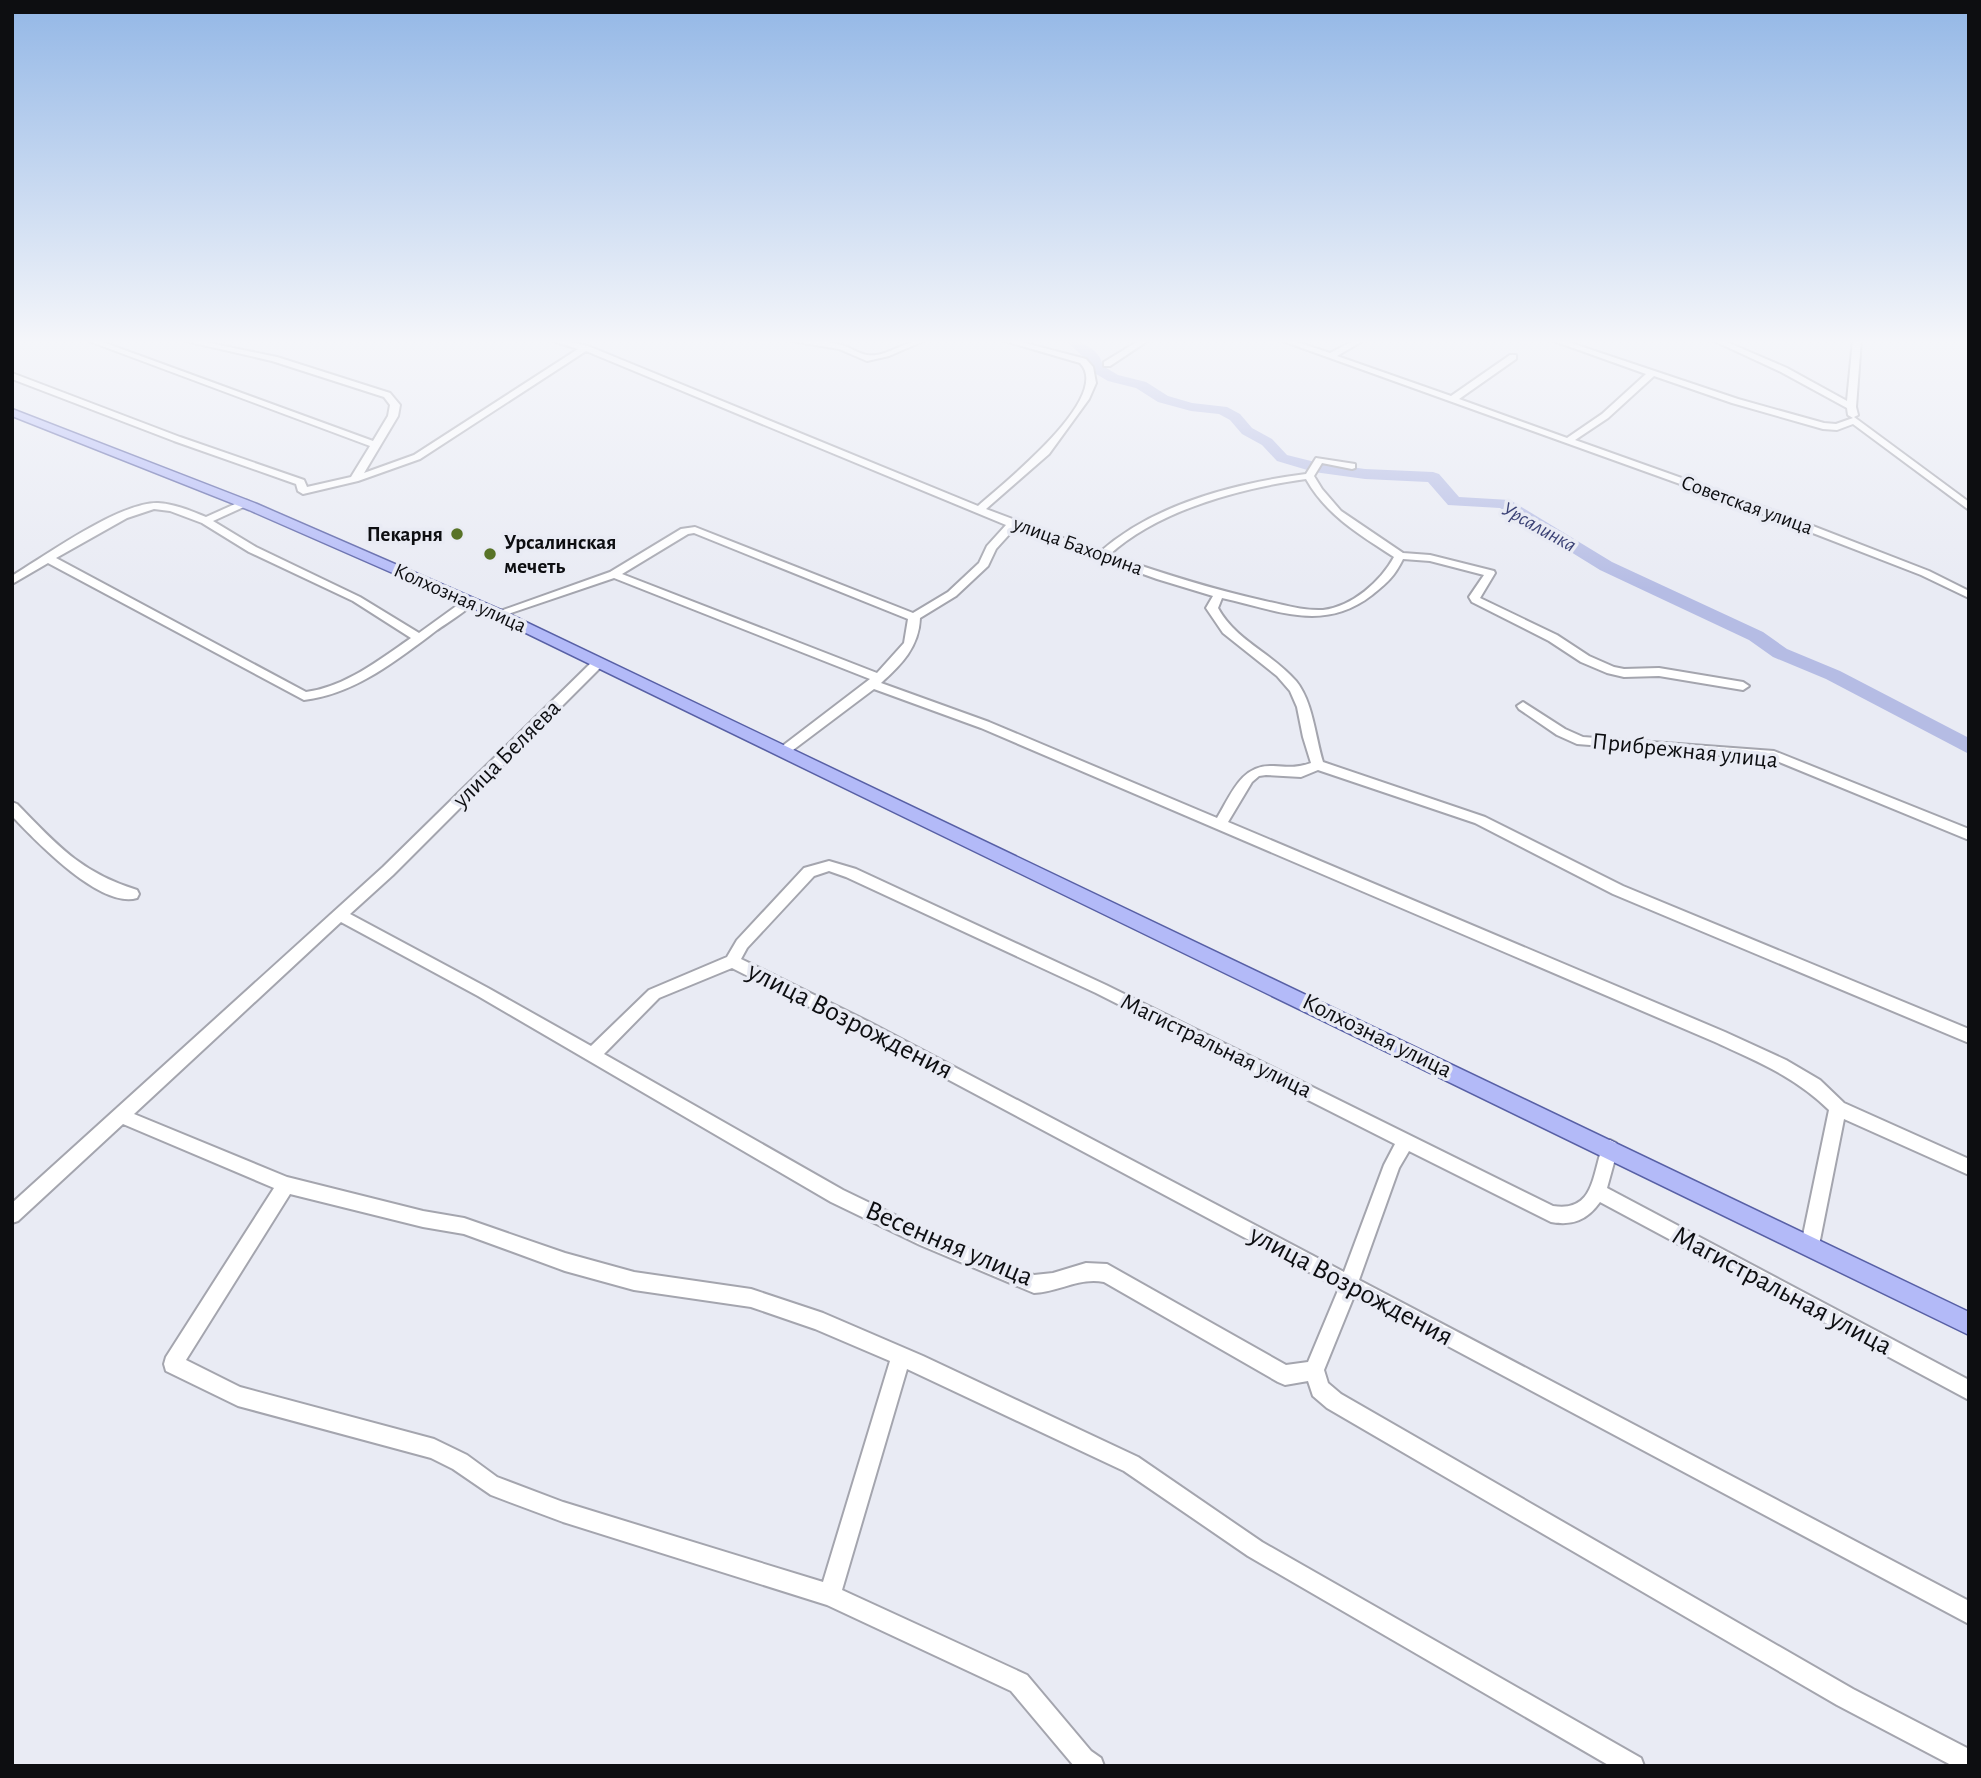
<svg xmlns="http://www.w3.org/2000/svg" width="1981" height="1778" font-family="'Alegreya Sans',sans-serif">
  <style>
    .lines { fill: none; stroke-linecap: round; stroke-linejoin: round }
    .river { fill: #b5bce4; fill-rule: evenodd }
    .minor-casing { stroke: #a4a5ae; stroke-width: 4 }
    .major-casing { stroke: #5860a5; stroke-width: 3 }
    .minor { fill: #fff; fill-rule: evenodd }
    .major { fill: #b3baf8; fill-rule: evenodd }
    .poi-dot { fill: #587327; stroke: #e9ebf4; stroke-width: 2.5 }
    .labels { text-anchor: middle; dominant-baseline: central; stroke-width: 7; stroke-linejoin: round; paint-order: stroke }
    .far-street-label { font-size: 21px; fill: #0d0e11; stroke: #e9ebf4 }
    .far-water-label { font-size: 21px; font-style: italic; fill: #3b4275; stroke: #e9ebf4 }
    .far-poi-label { font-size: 21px; font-weight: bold; fill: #0d0e11; stroke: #e9ebf4; text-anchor: end }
    .street-label { font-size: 24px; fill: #0d0e11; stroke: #e9ebf4 }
    .near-street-label { font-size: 28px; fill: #0d0e11; stroke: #e9ebf4 }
  </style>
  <rect width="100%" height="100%" fill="#e9ebf4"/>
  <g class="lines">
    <path class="river" d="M1065,340C1080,340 1100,349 1103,366L1118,375L1146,382L1168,396L1192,403L1227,407L1240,414L1252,428L1272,439L1287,455L1315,462L1365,469L1433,472L1439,474L1459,497L1510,500L1612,562L1763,632L1787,649L1840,671L1969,738V754L1826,679L1773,657L1749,640L1600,570L1500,508L1448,505L1428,482L1365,479L1314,472L1277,461L1262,445L1242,434L1230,420L1219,414L1191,411L1158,402L1136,388L1108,381L1091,371L1088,361Z"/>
    <g class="minor-casing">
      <g id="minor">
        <path d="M86,340H97L373,441L388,416L390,405L384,397L272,361L181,340H195L277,357L390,393L400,405L398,416L364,473L414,455L578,349L550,340H562L588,346L978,506C1001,485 1114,397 1080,363L1001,340H1013L1086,359L1093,367L1096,383L1089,399L1049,454L986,509L1100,552C1154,504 1236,483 1306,474L1316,458L1355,464V468L1352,469L1322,463L1314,476L1322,489L1341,511L1403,553L1430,555L1494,571L1495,573L1480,598L1557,635L1589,656L1614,667L1624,669L1659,668L1743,682L1749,686L1743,690L1659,676L1624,677L1607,673L1581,662L1549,641L1472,602L1469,597L1484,575L1430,561L1403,559C1394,577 1387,583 1372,595C1323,633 1277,610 1222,598L1218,608C1236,641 1272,653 1296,681C1313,702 1315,736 1323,762L1485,817L1623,886L1969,1029V1043L1613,894L1475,823L1318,770L1301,777L1266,775L1259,776L1252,782L1228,822L1725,1032L1786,1060L1820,1080L1844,1103L1969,1159V1175L1844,1119L1819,1245L1816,1251L1810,1254L1804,1251L1801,1245L1829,1110C1794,1076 1758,1062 1715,1042L981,728L874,689L789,753H781L779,750L781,747L870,679L614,578L502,616H494L492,614L610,572L681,529L695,527L913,613L948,592L979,563L987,546L1006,525L586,351L420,459L358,481L303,494L298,491L296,484L174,441L12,379V373L180,437L304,480L307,487L351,477L370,446ZM1306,479C1327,516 1360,535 1394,557C1381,581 1352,607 1323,610C1303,611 1284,605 1265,601C1211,589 1161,573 1109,555C1158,510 1241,488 1306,479ZM1015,528L1157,579L1213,596L1206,608L1223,633L1277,676L1290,691L1297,707L1303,737L1311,763C1298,768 1287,767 1273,766C1241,764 1231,795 1217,818L989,722L881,683C901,665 919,647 920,618L956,596L988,566L996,549ZM694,533L908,619L904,643L877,673L622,574L688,534Z"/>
        <path d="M786,340C803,339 824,340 841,345C850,347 859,354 867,355C887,358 906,339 926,340L889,356L867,361L839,349Z"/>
        <path d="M1140,340H1149L1110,366H1104V362Z"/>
        <path d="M1280,340H1291L1330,353L1355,340H1364L1337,356L1451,396L1510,355H1516V359L1459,399L1567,438L1602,414L1646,374L1551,340H1562L1738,399L1824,423L1836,424L1853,418L1848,415L1847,408L1781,372L1712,340H1722L1787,368L1847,401L1853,340H1861L1856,407L1858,415L1854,417L1969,502V510L1853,424L1837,430L1823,429L1732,403L1654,376L1608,418L1575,440L1777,512L1929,571L1969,591V598L1921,575L1769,516Z"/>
        <path d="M244,500L248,501V505L213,521L256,547L360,597L419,633L466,599H474L476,601C465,612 450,621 437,630C397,660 355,694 304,700L48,563L12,584V576C46,555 120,502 158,503C175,504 191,511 206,517ZM154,509L170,511L202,523L249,552L353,601L411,638C379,660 345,687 306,692L56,558L127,518Z"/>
        <path d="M599,658L605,662L603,665L393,875L350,914L488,988L591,1046L649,990L727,957L737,940L804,868L829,861L856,869L1106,985L1553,1206C1596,1213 1592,1171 1604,1143L1610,1140L1616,1143L1618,1148L1607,1188L1969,1380V1400L1600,1202C1587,1220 1573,1226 1551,1222L1409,1151L1399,1168L1359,1280L1969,1601V1624L1354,1296L1324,1370L1328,1383L1341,1394L1853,1689L1969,1749V1766H1953L1837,1705L1327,1408L1313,1396L1308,1381L1285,1385L1278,1382L1104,1282C1079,1277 1059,1292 1034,1293L920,1245L831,1202L478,996L341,922L134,1114L287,1177L423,1211L464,1218L565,1253L634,1272L751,1289L823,1313L923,1356L1138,1457L1262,1542L1641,1758L1644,1766H1610L1248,1556L1124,1471L907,1369L842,1590L1027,1675L1091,1751L1101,1758L1104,1766H1074L1011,1691L827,1605L563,1522L491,1495L453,1469L431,1458L238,1406L166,1371L164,1364L166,1357L274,1188L123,1124L18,1221L12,1223V1203L383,867L595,659ZM829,871L846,877L1096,993L1395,1144L1384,1165L1344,1272L869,1022L741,959L747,948L814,876ZM732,968L859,1032L1339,1288L1308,1362L1286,1365L1107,1264L1086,1263L1053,1273L1034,1275L932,1233L843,1190L604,1054L659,998ZM290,1194L423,1227L464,1234L565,1271L634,1290L751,1307L815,1329L890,1361L823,1582L563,1502L497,1477L467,1455L434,1439L240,1387L186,1360Z"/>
        <path d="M1523,702L1565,729L1583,737L1774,751L1969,829V840L1772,759L1577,744L1557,735L1519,709L1517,706Z"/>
        <path d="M12,802L17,804C57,845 80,872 137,890L139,894L137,898C100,909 35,840 12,816Z"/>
      </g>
    </g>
    <g class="major-casing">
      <path id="major" d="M12,409L257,504L503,611L1969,1312V1335L493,617L249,510L12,416Z"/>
    </g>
    <use href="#minor" class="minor"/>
    <use href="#major" class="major"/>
  </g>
  <linearGradient id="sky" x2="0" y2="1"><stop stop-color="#93b7e6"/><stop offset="0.58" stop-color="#f5f6fa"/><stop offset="1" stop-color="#f5f6fa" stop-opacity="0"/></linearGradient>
  <rect width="1981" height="589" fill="url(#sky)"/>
  <g class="poi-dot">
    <circle cx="457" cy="534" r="7"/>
    <circle cx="490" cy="554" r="7"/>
  </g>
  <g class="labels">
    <g class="far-street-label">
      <text transform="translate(1747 505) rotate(20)">Советская улица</text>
      <text transform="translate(1078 546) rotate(20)">улица Бахорина</text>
      <text transform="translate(460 598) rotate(24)">Колхозная улица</text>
    </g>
    <g class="far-water-label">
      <text transform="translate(1539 527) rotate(29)">Урсалинка</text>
    </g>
    <g class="far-poi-label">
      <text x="443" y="534">Пекарня</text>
      <text x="504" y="542" text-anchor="start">Урсалинская<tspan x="504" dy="24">мечеть</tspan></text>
    </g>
    <g class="street-label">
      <text transform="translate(1685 751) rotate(6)">Прибрежная улица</text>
      <text transform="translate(507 754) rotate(-45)">улица Беляева</text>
      <text transform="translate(1377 1036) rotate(26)">Колхозная улица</text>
      <text transform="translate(1216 1046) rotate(26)">Магистральная улица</text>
    </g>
    <g class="near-street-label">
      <text transform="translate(850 1021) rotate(27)">улица Возрождения</text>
      <text transform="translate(949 1244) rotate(23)">Весенняя улица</text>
      <text transform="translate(1351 1286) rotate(28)">улица Возрождения</text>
      <text transform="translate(1782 1291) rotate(28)">Магистральная улица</text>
    </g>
  </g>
  <rect width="1981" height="1778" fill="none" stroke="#0d0e11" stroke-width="28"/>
</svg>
